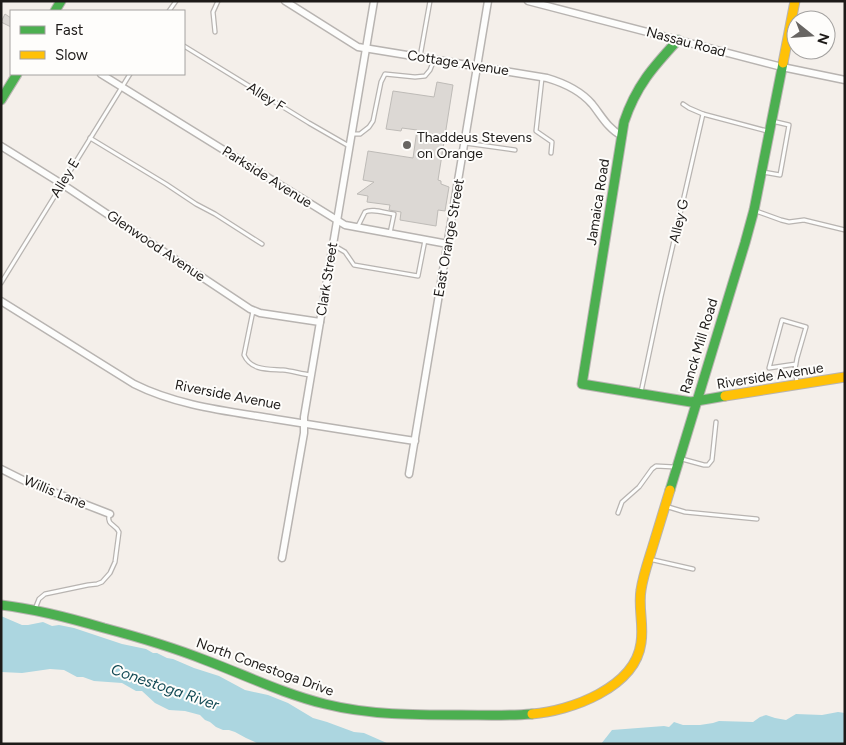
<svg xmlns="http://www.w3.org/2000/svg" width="846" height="745" font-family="Figtree,sans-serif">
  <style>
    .water { fill: #acd6e0 }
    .building { fill: #dcd8d4; stroke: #bebbb7 }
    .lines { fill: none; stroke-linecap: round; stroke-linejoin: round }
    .lane-casing { stroke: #b8b4b1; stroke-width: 5.5 }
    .street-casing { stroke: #b8b4b1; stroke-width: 9 }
    .fast-casing { stroke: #b8b4b1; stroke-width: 11 }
    .slow-casing { stroke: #b8b4b1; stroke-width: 11 }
    .lane { stroke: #fdfdfc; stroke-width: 3 }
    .street { stroke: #fdfdfc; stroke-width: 6 }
    .fast { stroke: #4caf50; stroke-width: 9 }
    .slow { stroke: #ffc107; stroke-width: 9 }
    .poi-dot { fill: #686562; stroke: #fefdfb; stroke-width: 2 }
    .labels { text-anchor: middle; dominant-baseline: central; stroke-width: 4; stroke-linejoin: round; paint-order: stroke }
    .street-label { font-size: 14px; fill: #1d1a18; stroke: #fefdfb }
    .poi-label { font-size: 14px; fill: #1d1a18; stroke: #fefdfb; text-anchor: start }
    .water-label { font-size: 15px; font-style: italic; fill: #104853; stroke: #fefdfb }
  </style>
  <rect width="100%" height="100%" fill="#f4efea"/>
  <g class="water">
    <path d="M1,616L22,625H28L43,622L52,626L59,625L74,628L122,644L146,649L153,653H157L167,658L173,659L194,668L219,676L245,690L268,695L288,703L313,718L327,722L354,732L364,733L389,744H259L246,738L235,732L229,730H223L216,727L210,722L205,720L200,715L185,711L169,710L155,703L142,691H136L122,683L94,681L83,677H77L64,670L50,669L22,673L1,672Z"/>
    <path d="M838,712L845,713V744H601L612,730L664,726L669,727L674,722L683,725H700L713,723L719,721L753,722L760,717L766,715L775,718L786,720L796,714L822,715Z"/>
  </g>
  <g class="building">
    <path d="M5,14L11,18V27L1,22Z"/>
    <path d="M437,82L453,85L438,180L441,181V184L449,187L445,211L438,210L436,226L400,220L401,212L389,210L390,205L367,202L368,196L357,194L374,182L363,180L368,151L413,158L417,130L402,128L401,131L386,129L393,91L434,97Z"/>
  </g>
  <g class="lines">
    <g class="lane-casing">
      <g id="lane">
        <path d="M169,11L176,1"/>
        <path d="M215,32L213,12L218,1"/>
        <path d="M184,46L309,123L349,146"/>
        <path d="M420,57L430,1"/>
        <path d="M542,78L536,131L552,142L551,153"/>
        <path d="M683,104L689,108L703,114"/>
        <path d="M352,134H360L369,127L373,121L381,82L385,74L415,77L425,76L430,70L434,60"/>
        <path d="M90,138L166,184L196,204L215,214L262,244"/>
        <path d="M465,143L515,150"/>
        <path d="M763,172L780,175L789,125L772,121"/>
        <path d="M756,211L781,220L789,222L804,220L845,230"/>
        <path d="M357,228L365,212C372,208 385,213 394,214L390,233"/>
        <path d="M333,245L345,252L354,265L418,276L425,240"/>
        <path d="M1,283L130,74"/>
        <path d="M253,311L244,355C251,371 269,369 283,370C292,371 302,374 311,375"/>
        <path d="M796,364L769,368L782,320L806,327L797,358L795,369L797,382"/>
        <path d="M641,392L661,297L703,114L767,131"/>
        <path d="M682,459L704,465H708L712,460L716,422"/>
        <path d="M665,506L685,512L757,519"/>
        <path d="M618,513L622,502L639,487L652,469L656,466L675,467"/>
        <path d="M649,559L693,569"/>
        <path d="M35,609L39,599L45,594L88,585L97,584L102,582L110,573L115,562L119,532C115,523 107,526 109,515"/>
      </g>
    </g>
    <g class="street-casing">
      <g id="street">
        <path d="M285,1L358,47L547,78C564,83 580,90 592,104C601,115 608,129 622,136"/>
        <path d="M528,1L782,67L845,80"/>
        <path d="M101,74L345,225L448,244"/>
        <path d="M1,146L62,184L250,309L260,313L320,322"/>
        <path d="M1,301L134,384C178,406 227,411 275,419C321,426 368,434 415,441"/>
        <path d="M1,469L25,481L110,514"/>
        <path d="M409,474L488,1"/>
        <path d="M282,558L304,433V417L374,1"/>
      </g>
    </g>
    <g class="fast-casing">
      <g id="fast">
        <path d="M55,11L61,1"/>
        <path d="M678,40C653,67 636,86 624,122L582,384L691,402L725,396"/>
        <path d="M1,100L17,74"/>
        <path d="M670,490L745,243L754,210L783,63"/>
        <path d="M1,605C36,609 70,618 104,628C138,637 172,647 205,660C245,675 284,694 325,704C369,715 415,715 460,715C484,715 508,716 532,714"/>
      </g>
    </g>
    <g class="slow-casing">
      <g id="slow">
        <path d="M783,63L795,1"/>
        <path d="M725,396L845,377"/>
        <path d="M532,714C570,711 635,688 641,643C644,625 638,607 641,590C643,576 648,562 652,549C658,529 664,510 670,490"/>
      </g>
    </g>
    <use href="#lane" class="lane"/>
    <use href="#street" class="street"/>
    <use href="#fast" class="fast"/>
    <use href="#slow" class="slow"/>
  </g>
  <circle class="poi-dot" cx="407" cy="145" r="5"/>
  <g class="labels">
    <g class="street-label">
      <text transform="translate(686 42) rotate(15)">Nassau Road</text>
      <text transform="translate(458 63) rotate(9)">Cottage Avenue</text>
      <text transform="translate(266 97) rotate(32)">Alley F</text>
      <text transform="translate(267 177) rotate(32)">Parkside Avenue</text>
      <text transform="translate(65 178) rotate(-59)">Alley E</text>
      <text transform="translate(598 202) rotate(-81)">Jamaica Road</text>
      <text transform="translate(679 221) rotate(-77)">Alley G</text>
      <text transform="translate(449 238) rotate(-80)">East Orange Street</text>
      <text transform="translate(156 246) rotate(34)">Glenwood Avenue</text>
      <text transform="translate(327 279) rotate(-81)">Clark Street</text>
      <text transform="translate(699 346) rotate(-73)">Ranck Mill Road</text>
      <text transform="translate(770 376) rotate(-9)">Riverside Avenue</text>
      <text transform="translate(228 395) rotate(11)">Riverside Avenue</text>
      <text transform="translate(55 492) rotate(22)">Willis Lane</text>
      <text transform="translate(265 667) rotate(20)">North Conestoga Drive</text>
    </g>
    <g class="poi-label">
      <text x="417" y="137">Thaddeus Stevens<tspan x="417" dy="16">on Orange</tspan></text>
    </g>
    <g class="water-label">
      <text transform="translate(165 687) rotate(19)">Conestoga River</text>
    </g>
  </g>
  <rect width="846" height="745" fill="none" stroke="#1d1a18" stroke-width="5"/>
  <rect x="10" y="10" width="175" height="65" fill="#fefdfb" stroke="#a4a2a0"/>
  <rect x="20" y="26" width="25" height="8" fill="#4caf50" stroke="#a4a2a0"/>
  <text x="55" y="35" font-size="15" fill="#1d1a18">Fast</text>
  <rect x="20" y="51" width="25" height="8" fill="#ffc107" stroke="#a4a2a0"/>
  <text x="55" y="60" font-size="15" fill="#1d1a18">Slow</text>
  <g transform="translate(811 35) rotate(107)"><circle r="24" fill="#fefdfb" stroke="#a4a2a0"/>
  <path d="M0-4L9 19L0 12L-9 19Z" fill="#686562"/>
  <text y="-8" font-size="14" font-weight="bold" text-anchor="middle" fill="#1d1a18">N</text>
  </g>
</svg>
